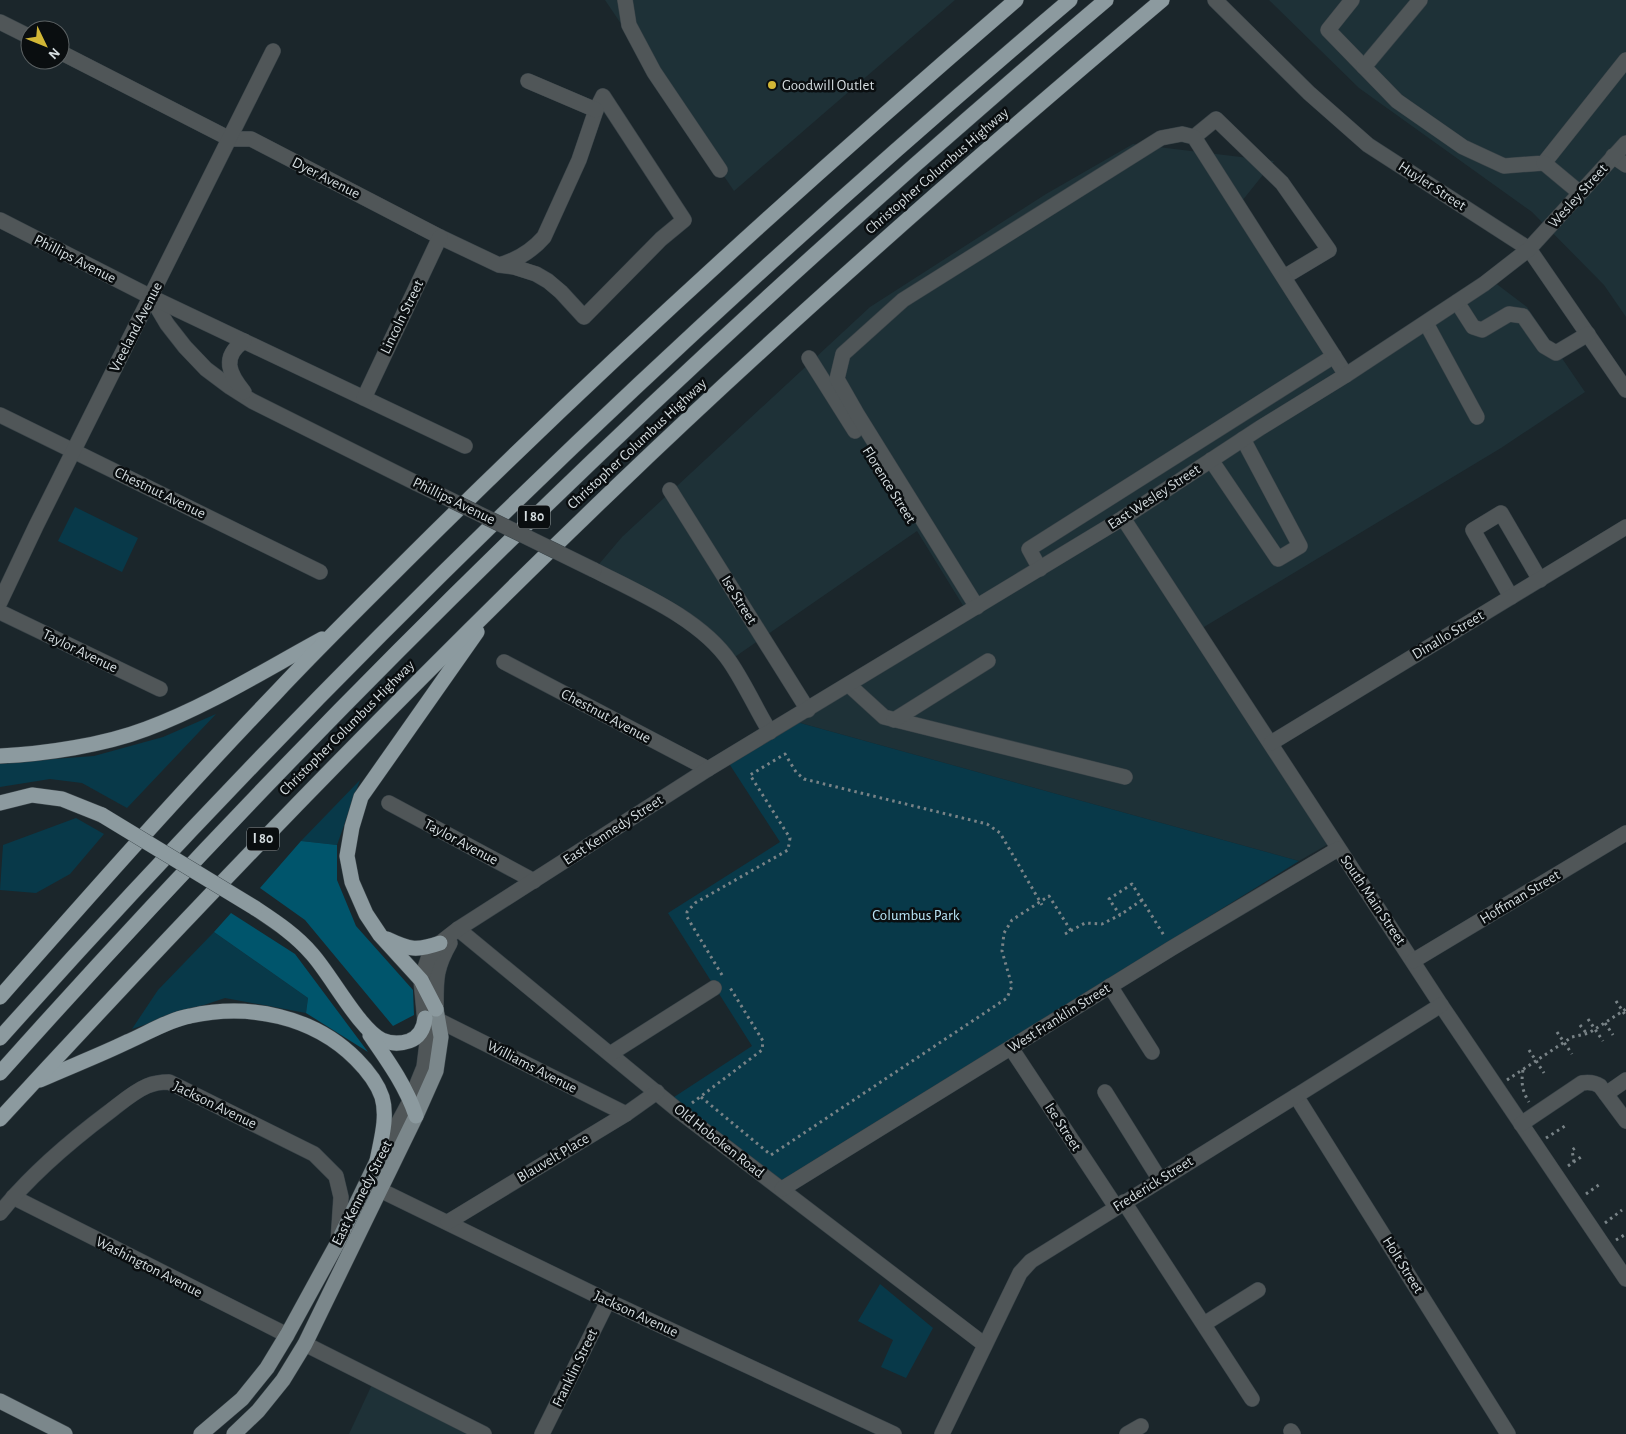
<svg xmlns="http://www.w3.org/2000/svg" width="1626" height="1434" font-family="'Alegreya Sans',sans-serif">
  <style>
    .built { fill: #1e3137 }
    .green { fill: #083949 }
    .forest { fill: #00556c }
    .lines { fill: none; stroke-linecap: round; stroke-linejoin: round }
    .minor-casing { stroke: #394348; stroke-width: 16 }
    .major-casing { stroke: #394348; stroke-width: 16 }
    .highway-casing { stroke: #394348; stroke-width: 16 }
    .path { stroke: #798387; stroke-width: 3; stroke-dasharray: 2.5 4; stroke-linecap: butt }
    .minor { stroke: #505658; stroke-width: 15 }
    .major { stroke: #7b878b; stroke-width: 15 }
    .highway { stroke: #8c9a9f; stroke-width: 15 }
    .minor-bridge-casing { stroke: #394348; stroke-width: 16; stroke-linecap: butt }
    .highway-bridge-casing { stroke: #394348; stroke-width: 16; stroke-linecap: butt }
    .minor-bridge { stroke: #505658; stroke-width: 15 }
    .highway-bridge { stroke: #8c9a9f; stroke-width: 15 }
    .poi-dot { fill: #d2b736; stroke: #0a0e10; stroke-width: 2 }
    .labels { text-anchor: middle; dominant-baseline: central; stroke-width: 5; stroke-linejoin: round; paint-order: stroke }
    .shield { fill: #0a0e10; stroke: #989fa2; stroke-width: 1 }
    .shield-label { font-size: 14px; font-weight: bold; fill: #d5dde0 }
    .poi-label { font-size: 15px; fill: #d5dde0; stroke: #0a0e10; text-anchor: start }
    .street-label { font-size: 15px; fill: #d5dde0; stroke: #0a0e10 }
    .park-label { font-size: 15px; fill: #b9e5f7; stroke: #0a0e10 }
  </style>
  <rect width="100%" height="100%" fill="#1b262b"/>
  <g class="built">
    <path d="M605,0H955L734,191Z"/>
    <path d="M1269,0H1626V317L1604,285L1532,212L1359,88Z"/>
    <path d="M1133,144L1274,161L1234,211L1339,379L1494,282L1527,307L1585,392L1501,448L1194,633L1330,843L1299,861L793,721L967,612L917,531L729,661L709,639L594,570L622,537L870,307L1046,194Z"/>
    <path d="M375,1378L489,1434H349Z"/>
  </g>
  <g class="green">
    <path d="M75,507L138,538L122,572L58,541Z"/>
    <path d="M216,714L127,808L82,783L50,779L0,787V763L94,756L163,737Z"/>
    <path d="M793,721L1299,861L774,1185L668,1101L752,1046L668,913L780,842L728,762Z"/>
    <path d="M360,780L337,845L301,841Z"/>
    <path d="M76,818L104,834L70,874L36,893L0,890L3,845Z"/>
    <path d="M214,932L308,998L306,1013L225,998L132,1029L158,990Z"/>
    <path d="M880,1284L933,1328L906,1378L881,1367L893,1340L858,1321Z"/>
  </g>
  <g class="forest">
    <path d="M301,841L337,845V880L356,926L413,990L414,1015L393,1026L305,920L260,888Z"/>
    <path d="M231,913L295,954L368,1052L306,1013L308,998L214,932Z"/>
  </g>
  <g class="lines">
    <g class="minor-casing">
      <g id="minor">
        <path d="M625,0L629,25L654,72L720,170"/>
        <path d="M1215,0L1309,93L1368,145L1529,249L1626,390"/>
        <path d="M1352,0L1328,30L1397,101L1463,147L1504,166L1544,163L1626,60"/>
        <path d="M0,22L30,37"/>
        <path d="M60,52L230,139H251L440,237L499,265L514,267L536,274L548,281L561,292L584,317L661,239L684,220L603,96L596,110L579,160L544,237C531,252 517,260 499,265"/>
        <path d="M1364,67L1420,0"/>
        <path d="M528,81L596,110"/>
        <path d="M1194,137L1216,119L1282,183L1329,250L1284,277"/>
        <path d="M1613,156L1626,165"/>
        <path d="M1544,163L1580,193"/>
        <path d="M0,220L151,297L167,324L185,347L206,369L230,387L252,401L416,483"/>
        <path d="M151,297L465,446"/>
        <path d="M1457,302L1473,327L1482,330L1509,314L1523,316L1544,346L1556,353L1588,334"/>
        <path d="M1426,323L1477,417"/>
        <path d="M244,341C221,357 229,374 244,392"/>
        <path d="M809,358L855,431"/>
        <path d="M364,398L440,237"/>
        <path d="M0,415L320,572"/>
        <path d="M1211,460L1278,559L1300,546L1243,439"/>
        <path d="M670,490L808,710"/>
        <path d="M1123,518L1441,1005L1626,1279"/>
        <path d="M1040,569L1029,549L1334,356"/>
        <path d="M594,570C639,593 701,619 730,662C745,684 756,709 770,732"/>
        <path d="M1511,597L1473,530L1501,513L1540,580"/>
        <path d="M0,602L36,526L273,51"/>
        <path d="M977,607L857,414L837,379L843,354L903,300L1161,138L1182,134L1194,137L1346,375"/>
        <path d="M0,612L160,689"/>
        <path d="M504,662L708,769"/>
        <path d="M849,685L884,717L1125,777"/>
        <path d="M894,720L988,661"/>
        <path d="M1271,743L1626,527"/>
        <path d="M389,803L534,881"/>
        <path d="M458,929L680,1112L985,1345"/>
        <path d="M1413,961L1626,833"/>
        <path d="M1110,986L1152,1052"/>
        <path d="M436,1009C436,980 435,969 450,943"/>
        <path d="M438,1020L626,1114"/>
        <path d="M1011,1048L1116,1207"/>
        <path d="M610,1054L714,988"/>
        <path d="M1105,1092L1160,1180"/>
        <path d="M1606,1094L1626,1080"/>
        <path d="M1296,1096L1508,1434"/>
        <path d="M1521,1124L1582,1083C1589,1082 1594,1082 1600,1086L1626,1121"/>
        <path d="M380,1157L411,1099L424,1067L427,1043L421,980L428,959L440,943L458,929L708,769L1123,518L1260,428L1346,375L1484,284L1529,249L1626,143"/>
        <path d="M782,1189L1172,948L1338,849"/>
        <path d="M380,1190L608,1301L894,1434"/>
        <path d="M13,1197L287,1335"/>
        <path d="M1124,1202L1252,1399"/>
        <path d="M0,1213C31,1174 69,1142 109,1112C121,1103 133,1092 147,1086C154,1083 161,1082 169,1082L314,1154L336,1176L341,1197L338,1242"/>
        <path d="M448,1222L626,1114L657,1092"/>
        <path d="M1204,1324L1258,1290"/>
        <path d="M305,1344L484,1434"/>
        <path d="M1291,1431L1293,1434"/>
        <path d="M542,1434L608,1301"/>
        <path d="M942,1434L1020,1273L1031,1261L1296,1096L1441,1005"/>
        <path d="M1127,1434L1141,1426"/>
      </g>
    </g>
    <g class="major-casing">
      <g id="major">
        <path d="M0,1401L65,1434"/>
        <path d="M201,1434L242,1399L267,1368L287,1335L338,1242L377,1161"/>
        <path d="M234,1434L258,1411L283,1380L305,1344L416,1116L436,1071L441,1037L436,1009"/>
      </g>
    </g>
    <g class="highway-casing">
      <g id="highway">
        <path d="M0,756C45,754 104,745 146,729C208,706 265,670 322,639"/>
        <path d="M0,803L32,795L62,799L102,815"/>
        <path d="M255,908C276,922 296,935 312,954C331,975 360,1030 382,1040C391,1044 400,1044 409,1041C420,1037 424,1028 425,1018"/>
        <path d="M387,939C410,950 417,951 440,943"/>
        <path d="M0,997C90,895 180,793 274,695C318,648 364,603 410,557C605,363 808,179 1016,0"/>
        <path d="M436,1009L421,980L380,935L366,914L352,882L347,856L352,827L361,797L477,632"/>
        <path d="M370,1035C388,1061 406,1086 416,1116"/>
        <path d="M0,1038C332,667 691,321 1070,0"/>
        <path d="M0,1073C343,689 713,332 1106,0"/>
        <path d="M40,1080C69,1067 98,1056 127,1042C148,1033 168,1020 190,1016C249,1003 313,1016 356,1059C367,1070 377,1082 382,1097C388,1117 381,1140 377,1161"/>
        <path d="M0,1119C200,902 404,690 617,486C793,317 976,157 1162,0"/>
      </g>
    </g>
    <g class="path">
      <path d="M1142,900L1120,915L1109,899L1132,884L1165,937"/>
      <path d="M1065,934L1085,923L1102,924L1120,915"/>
      <path d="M722,975L687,917V912L695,903L788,850L790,838L750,775L785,754L796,772L804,779L987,824L1000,833L1042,905"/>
      <path d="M1616,1001L1626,1016"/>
      <path d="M1588,1019L1603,1041"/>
      <path d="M1605,1023L1613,1035"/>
      <path d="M1580,1025L1587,1034"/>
      <path d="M1557,1032L1572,1054"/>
      <path d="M1529,1050L1544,1073"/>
      <path d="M1523,1070C1521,1082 1522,1091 1529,1102"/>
      <path d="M1507,1080L1572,1037L1589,1033L1626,1009"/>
      <path d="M701,1097L771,1155L1007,998L1012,986L1002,951L1004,933L1012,920L1049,896L1071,931"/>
      <path d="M692,1103L762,1050L763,1041L729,986"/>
      <path d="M1546,1138L1565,1126"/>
      <path d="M1574,1162L1572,1150L1575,1148"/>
      <path d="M1568,1166L1581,1157"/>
      <path d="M1586,1194L1600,1184"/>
      <path d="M1605,1223L1622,1210"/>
      <path d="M1616,1240L1626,1234"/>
    </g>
    <use href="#minor" class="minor"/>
    <use href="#major" class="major"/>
    <use href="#highway" class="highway"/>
    <g class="minor-bridge-casing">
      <path id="minor-bridge" d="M416,483L594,570"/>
    </g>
    <g class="highway-bridge-casing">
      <path id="highway-bridge" d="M102,815L255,908"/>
    </g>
    <use href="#minor-bridge" class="minor-bridge"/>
    <use href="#highway-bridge" class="highway-bridge"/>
  </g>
  <circle class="poi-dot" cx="772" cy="85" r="5"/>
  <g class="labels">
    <g class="shield">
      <rect x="518" y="505.5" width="32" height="23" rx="4"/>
      <rect x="247" y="827.5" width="32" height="23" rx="4"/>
    </g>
    <g class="shield-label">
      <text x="534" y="517">I 80</text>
      <text x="263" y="839">I 80</text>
    </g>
    <g class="poi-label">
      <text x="782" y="85">Goodwill Outlet</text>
    </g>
    <g class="street-label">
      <text transform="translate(937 171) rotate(-41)">Christopher Columbus Highway</text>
      <text transform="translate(326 178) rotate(27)">Dyer Avenue</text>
      <text transform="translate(1432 186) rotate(33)">Huyler Street</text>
      <text transform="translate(1578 196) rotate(-48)">Wesley Street</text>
      <text transform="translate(75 259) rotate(27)">Phillips Avenue</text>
      <text transform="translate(402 317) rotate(-64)">Lincoln Street</text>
      <text transform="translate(136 327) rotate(-63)">Vreeland Avenue</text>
      <text transform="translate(637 444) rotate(-43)">Christopher Columbus Highway</text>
      <text transform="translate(889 485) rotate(58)">Florence Street</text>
      <text transform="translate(160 493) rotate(26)">Chestnut Avenue</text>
      <text transform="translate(1154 497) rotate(-33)">East Wesley Street</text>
      <text transform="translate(454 501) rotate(26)">Phillips Avenue</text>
      <text transform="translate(739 600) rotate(58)">Ise Street</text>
      <text transform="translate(1448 635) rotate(-31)">Dinallo Street</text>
      <text transform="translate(80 651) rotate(26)">Taylor Avenue</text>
      <text transform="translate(606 716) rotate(28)">Chestnut Avenue</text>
      <text transform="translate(347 728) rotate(-45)">Christopher Columbus Highway</text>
      <text transform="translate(613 830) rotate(-33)">East Kennedy Street</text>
      <text transform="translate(461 842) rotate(28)">Taylor Avenue</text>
      <text transform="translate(1520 897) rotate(-31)">Hoffman Street</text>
      <text transform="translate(1373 900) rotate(56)">South Main Street</text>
      <text transform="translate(1059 1018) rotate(-32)">West Franklin Street</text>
      <text transform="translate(532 1067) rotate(27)">Williams Avenue</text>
      <text transform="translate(215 1105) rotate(26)">Jackson Avenue</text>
      <text transform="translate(1063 1127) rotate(57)">Ise Street</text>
      <text transform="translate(719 1141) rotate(38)">Old Hoboken Road</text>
      <text transform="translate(553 1158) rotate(-31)">Blauvelt Place</text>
      <text transform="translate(1153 1184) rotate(-32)">Frederick Street</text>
      <text transform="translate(362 1193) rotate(-63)">East Kennedy Street</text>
      <text transform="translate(1403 1265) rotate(58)">Holt Street</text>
      <text transform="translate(149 1267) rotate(27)">Washington Avenue</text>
      <text transform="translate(636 1314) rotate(25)">Jackson Avenue</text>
      <text transform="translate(575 1368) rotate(-64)">Franklin Street</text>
    </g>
    <g class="park-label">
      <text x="916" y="915">Columbus Park</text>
    </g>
  </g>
  <g transform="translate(45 45) rotate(133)"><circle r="24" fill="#0a0e10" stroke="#5b6163"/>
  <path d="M0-4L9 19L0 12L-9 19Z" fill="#d2b736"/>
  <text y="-8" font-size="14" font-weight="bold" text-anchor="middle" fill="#d5dde0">N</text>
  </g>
</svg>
